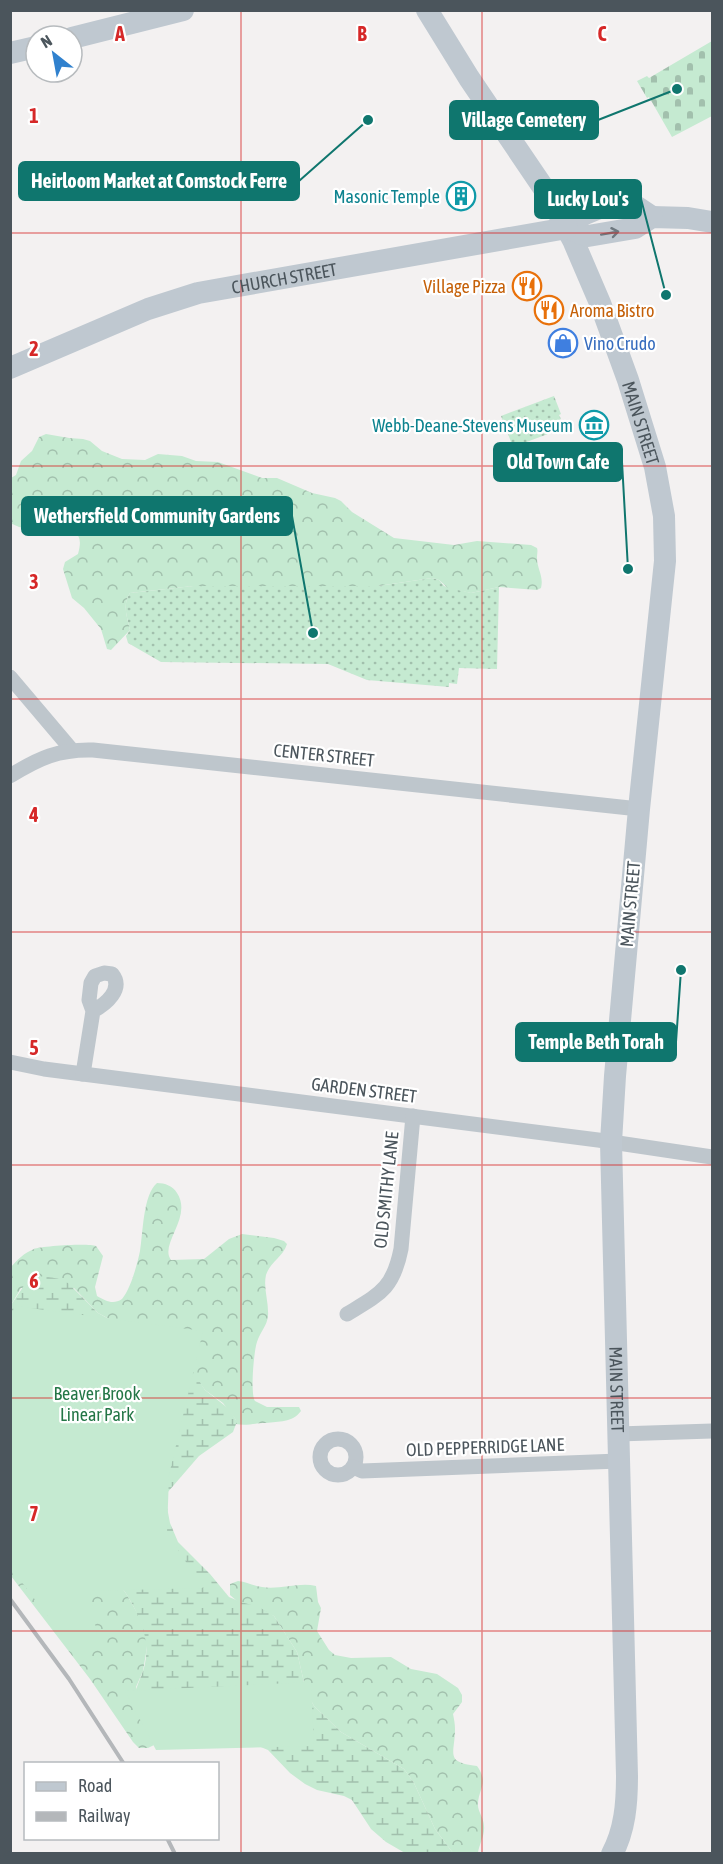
<svg xmlns="http://www.w3.org/2000/svg" width="723" height="1864" font-family="'Asap Condensed',sans-serif">
  <style>
    .grass { fill: url(#grass-dots) }
    .forest { fill: url(#forest-crowns) }
    .wetland { fill: url(#wetland-marsh) }
    .cemetery { fill: url(#cemetery-stones) }
    .park { fill: #c5ead1 }
    .lines { fill: none; stroke-linecap: round; stroke-linejoin: round }
    .street { stroke: #bec6cc; stroke-width: 15 }
    .secondary { stroke: #bfc8d0; stroke-width: 22 }
    .rail { stroke: #b4b7ba; stroke-width: 4 }
    .oneway { stroke: #6e787f }
    .grid { fill: none; stroke: #d62828; stroke-width: 1.5; stroke-opacity: 0.55 }
    .labels { text-anchor: middle; dominant-baseline: central; stroke-width: 4.5; stroke-linejoin: round; paint-order: stroke }
    .culture-label { font-size: 18px; fill: #0d838f; stroke: #fff; text-anchor: end }
    .street-label { font-size: 18px; fill: #4b555c; stroke: #fff }
    .food-label { font-size: 18px; fill: #c56008; stroke: #fff; text-anchor: end }
    .shop-label { font-size: 18px; fill: #366cbe; stroke: #fff; text-anchor: start }
    .park-label { font-size: 18px; fill: #237646; stroke: #fff }
    .grid-label { font-size: 20px; text-anchor: middle; font-weight: bold; fill: #d62828; stroke: #fff; stroke-width: 4.5; stroke-linejoin: round; paint-order: stroke }
    .leader { fill: none; stroke: #0f766e; stroke-width: 2 }
    .callout-dot { fill: #0f766e; stroke: #fff; stroke-width: 2 }
    .callout { fill: #0f766e; stroke: #0f766e; stroke-width: 2 }
    .callout-label { font-size: 20px; text-anchor: middle; font-weight: bold; fill: #fff }
  </style>
  <defs>
    <pattern id="grass-dots" width="8" height="8" patternUnits="userSpaceOnUse" patternTransform="scale(1.5)"><rect width="8" height="8" fill="#c5ead1"/><path d="M2 2h.1M6 6h.1" fill="none" stroke="#a2c0ad" stroke-width="1.8" stroke-linecap="round"/></pattern>
    <pattern id="forest-crowns" width="20" height="18" patternUnits="userSpaceOnUse" patternTransform="scale(1.5)"><rect width="20" height="18" fill="#c5ead1"/><path d="M2 6a3 3 0 1 1 6 0M12 15a3 3 0 1 1 6 0" fill="none" stroke="#a2c0ad"/></pattern>
    <pattern id="wetland-marsh" width="20" height="14" patternUnits="userSpaceOnUse" patternTransform="scale(1.5)"><rect width="20" height="14" fill="#c5ead1"/><path d="M1 5h8M5 5V1M11 12h8M15 12V8" fill="none" stroke="#a2c0ad"/></pattern>
    <pattern id="cemetery-stones" width="16" height="16" patternUnits="userSpaceOnUse" patternTransform="scale(1.5)"><rect width="16" height="16" fill="#c5ead1"/><path d="M2 7V4a2 2 0 0 1 4 0v3zM10 15v-3a2 2 0 0 1 4 0v3z" fill="#a2c0ad"/></pattern>
  </defs>
  <rect width="100%" height="100%" fill="#f3f1f1"/>
  <g class="grass">
    <path d="M554,396L561,414L559,415L561,419L545,425L548,434L513,447L501,416Z"/>
    <path d="M432,578L439,580L444,586L471,593L499,587L497,669L459,668L457,684L449,683V687L367,680L328,664L161,662L128,643L126,636L130,630C127,616 122,605 130,593L193,586H378Z"/>
  </g>
  <g class="forest">
    <path d="M46,434L69,438L83,439L90,441L102,451L122,459L145,460L158,454L182,456L196,461L218,462L262,478H277L312,493L335,498L341,501L352,512L394,538L454,545L477,541L531,545L537,548C538,551 537,554 537,558C537,569 544,576 541,588L537,590L499,587L471,593L448,588L439,580L432,578L378,586H193L130,593C122,605 127,616 130,630L111,650L107,649L101,629L84,608L72,598L63,569L65,562L78,554C84,532 75,534 62,525C57,522 56,518 50,518C39,518 32,531 19,527C16,526 14,524 11,524V478L16,475L21,461L32,451L39,437Z"/>
    <path d="M157,1183C165,1183 173,1186 177,1193C193,1217 159,1244 171,1260L204,1259L229,1239L242,1234L274,1238L284,1241L287,1244C283,1257 270,1262 266,1275C263,1288 269,1302 268,1316C267,1326 260,1332 257,1342C254,1350 250,1394 255,1401L267,1407H299L301,1411C292,1423 279,1421 266,1423C255,1423 247,1426 236,1424V1420L223,1403L205,1390L195,1376L113,1321L98,1313L74,1288H21L11,1305V1267C17,1260 24,1253 34,1249C41,1246 89,1243 96,1246L103,1256L95,1287L97,1296C106,1301 113,1305 122,1299C131,1288 137,1265 140,1251C143,1234 143,1194 157,1183Z"/>
    <path d="M11,1422L127,1595L140,1618L146,1635V1653L143,1671L136,1687L154,1745L148,1748H139L133,1742L90,1679L11,1576Z"/>
    <path d="M238,1581C247,1582 253,1586 262,1587C279,1590 299,1582 316,1586L318,1602L321,1608L317,1631L329,1650L335,1655L351,1658L391,1657L411,1669L437,1674L458,1688L462,1695V1702L453,1714C454,1719 455,1724 455,1729C455,1754 444,1762 477,1766C489,1783 479,1788 478,1803C477,1811 484,1818 484,1826C485,1836 479,1844 478,1853H453L435,1829L414,1783L404,1769L341,1732L314,1706L306,1691L297,1652L274,1616L237,1601L230,1595V1584Z"/>
  </g>
  <path class="wetland" d="M43,1276L60,1279L68,1283L98,1313L187,1362L205,1390L229,1409L236,1420V1424L233,1432L199,1456L167,1493L166,1502L170,1523L178,1542L210,1574L229,1597L241,1602L259,1607L274,1616L297,1652L306,1691L314,1706L341,1732L404,1769L414,1783L435,1829L453,1853H405L386,1842L371,1829L352,1800L344,1796L317,1790L305,1784L290,1773L268,1750L135,1696C136,1686 141,1678 144,1668C151,1641 141,1618 127,1595L11,1422V1305L27,1281Z"/>
  <path class="cemetery" d="M712,41V116L672,137L649,97L647,98L637,81L647,76L649,78Z"/>
  <g class="park">
    <path d="M15,1306L203,1331L169,1475L167,1533L203,1588L90,1591L97,1636L77,1655L11,1568L10,1318Z"/>
    <path d="M311,1682L314,1746L156,1750L125,1691Z"/>
  </g>
  <g class="lines">
    <g class="street">
      <path d="M10,677L71,749"/>
      <path d="M10,776C39,758 59,749 93,750L639,809"/>
      <path d="M10,1062L44,1069L598,1140L712,1157"/>
      <path d="M83,1074L93,1011L89,1000L91,983L95,976L104,973L112,974C124,989 106,1004 93,1011"/>
      <path d="M347,1314C380,1294 393,1289 401,1249L413,1116"/>
      <path d="M618,1434L712,1431"/>
      <circle cx="338" cy="1457" r="18"/>
      <path d="M353,1467L362,1471L619,1461"/>
    </g>
    <g class="secondary">
      <path id="s1" d="M427,10L469,78L551,199L573,240L600,303L628,380L655,467L664,516L665,561L639,809L615,1076L611,1142L627,1776C627,1803 625,1830 612,1854"/>
      <path d="M72,38L183,10"/>
      <path d="M10,53L36,47"/>
      <path d="M567,228L588,236L635,228L652,217L688,218L712,222"/>
      <path d="M567,228L580,216L599,208L637,207L652,217"/>
      <path id="s2" d="M10,368L148,309L198,293L567,228"/>
    </g>
    <g class="rail">
      <path d="M10,1599L69,1679L124,1764"/>
      <path d="M167,1838L175,1854"/>
    </g>
  </g>
  <defs><path id="oneway-shaft" d="M-6 0H5M1.5-3L5.5 0L1.5 3" fill="none" stroke-width="1.6" stroke-linecap="round" stroke-linejoin="round" transform="scale(1.5)"/></defs>
  <use class="oneway" href="#oneway-shaft" transform="translate(610 233) rotate(-10)"/>
  <path class="grid" d="M241,10V1854M482,10V1854M10,233H712M10,466H712M10,699H712M10,932H712M10,1165H712M10,1398H712M10,1631H712"/>
  <defs>
    <g id="building-ring" transform="scale(1.5)"><circle r="9.5" fill="#fff" stroke="#0f9aa8" stroke-width="1.5"/><path d="M-4-6H4V6H1V3H-1V6H-4ZM-2.5-4.3h1.7v1.8h-1.7ZM.8-4.3h1.7v1.8H.8ZM-2.5-1h1.7V.8h-1.7ZM.8-1h1.7V.8H.8Z" fill="#0f9aa8"/></g>
    <g id="restaurant-ring" transform="scale(1.5)"><circle r="9.5" fill="#fff" stroke="#e8710a" stroke-width="1.5"/><path d="M-5-6h1v4h1v-4h1v4h1v-4h1v5L-1.5 .5V6h-2V.5L-5-1ZM5-6V6H3V1.5H1.5Q1.5-4 5-6Z" fill="#e8710a"/></g>
    <g id="shop-ring" transform="scale(1.5)"><circle r="9.5" fill="#fff" stroke="#3f7fe0" stroke-width="1.5"/><path d="M-5-2.5h2.3a2.7 3.5 0 0 1 5.4 0H5L5.5 6h-11ZM-1.5-2.5h3a1.5 2.3 0 0 0-3 0Z" fill="#3f7fe0"/></g>
    <g id="museum-ring" transform="scale(1.5)"><circle r="9.5" fill="#fff" stroke="#0f9aa8" stroke-width="1.5"/><path d="M0-6L6-3V-2H-6V-3ZM-5-1h2V3h-2ZM-1-1h2V3h-2ZM3-1h2V3H3ZM-6 4H6V6H-6Z" fill="#0f9aa8"/></g>
  </defs>
  <g fill-rule="evenodd">
    <use href="#building-ring" x="461" y="196"/>
    <use href="#restaurant-ring" x="527" y="286"/>
    <use href="#restaurant-ring" x="549" y="310"/>
    <use href="#shop-ring" x="563" y="343"/>
    <use href="#museum-ring" x="594" y="425"/>
  </g>
  <g class="labels">
    <g class="culture-label">
      <text x="440" y="196">Masonic Temple</text>
      <text x="573" y="425">Webb-Deane-Stevens Museum</text>
    </g>
    <g class="street-label">
      <text stroke="none"><textPath href="#s2" startOffset="290">CHURCH STREET</textPath></text>
      <text stroke="none"><textPath href="#s1" startOffset="468">MAIN STREET</textPath></text>
      <text transform="translate(324 755) rotate(6)">CENTER STREET</text>
      <text transform="translate(630 904) rotate(-85)">MAIN STREET</text>
      <text transform="translate(364 1090) rotate(7)">GARDEN STREET</text>
      <text transform="translate(386 1190) rotate(-84)">OLD SMITHY LANE</text>
      <text stroke="none"><textPath href="#s1" startOffset="1440">MAIN STREET</textPath></text>
      <text transform="translate(485 1447) rotate(-2)">OLD PEPPERRIDGE LANE</text>
    </g>
    <g class="food-label">
      <text x="506" y="286">Village Pizza</text>
      <text x="570" y="310" text-anchor="start">Aroma Bistro</text>
    </g>
    <g class="shop-label">
      <text x="584" y="343">Vino Crudo</text>
    </g>
    <g class="park-label">
      <text x="97" y="1393">Beaver Brook<tspan x="97" dy="21">Linear Park</tspan></text>
    </g>
  </g>
  <g class="grid-label">
    <text x="120" y="41">A</text>
    <text x="362" y="41">B</text>
    <text x="602" y="41">C</text>
    <text x="34" y="123">1</text>
    <text x="34" y="356">2</text>
    <text x="34" y="589">3</text>
    <text x="34" y="822">4</text>
    <text x="34" y="1055">5</text>
    <text x="34" y="1288">6</text>
    <text x="34" y="1521">7</text>
  </g>
  <path class="leader" d="M677 89L598 120M368 120L299 181M666 295L641 199M628 569L622 462M313 633L292 516M681 970L676 1042"/>
  <g class="callout-dot">
    <circle cx="677" cy="89" r="6"/>
    <circle cx="368" cy="120" r="6"/>
    <circle cx="666" cy="295" r="6"/>
    <circle cx="628" cy="569" r="6"/>
    <circle cx="313" cy="633" r="6"/>
    <circle cx="681" cy="970" r="6"/>
  </g>
  <g class="callout">
    <rect x="450" y="101" width="148" height="38" rx="6"/>
    <rect x="19" y="162" width="280" height="38" rx="6"/>
    <rect x="535" y="180" width="106" height="38" rx="6"/>
    <rect x="494" y="443" width="128" height="38" rx="6"/>
    <rect x="22" y="497" width="270" height="38" rx="6"/>
    <rect x="516" y="1023" width="160" height="38" rx="6"/>
  </g>
  <g class="callout-label">
    <text x="524" y="127">Village Cemetery</text>
    <text x="159" y="188">Heirloom Market at Comstock Ferre</text>
    <text x="588" y="206">Lucky Lou's</text>
    <text x="558" y="469">Old Town Cafe</text>
    <text x="157" y="523">Wethersfield Community Gardens</text>
    <text x="596" y="1049">Temple Beth Torah</text>
  </g>
  <rect width="723" height="1864" fill="none" stroke="#4b555c" stroke-width="24"/>
  <rect x="24" y="1762" width="195" height="78" fill="#ffffff" stroke="#b7bbbe" stroke-width="1.5"/>
  <rect x="36" y="1782" width="30" height="9" fill="#bfc8d0" stroke="#b7bbbe" stroke-width="1.5"/>
  <text x="78" y="1792" font-size="18" fill="#4b555c">Road</text>
  <rect x="36" y="1812" width="30" height="9" fill="#b4b7ba" stroke="#b7bbbe" stroke-width="1.5"/>
  <text x="78" y="1822" font-size="18" fill="#4b555c">Railway</text>
  <g transform="translate(54 54) rotate(329)"><circle r="28" fill="#ffffff" stroke="#b7bbbe" stroke-width="1.5"/>
  <path d="M0-4.5L10 22L0 15L-10 22Z" fill="#3081ce"/>
  <text y="-9" font-size="16" font-weight="bold" text-anchor="middle" fill="#4b555c">N</text>
  </g>
</svg>
